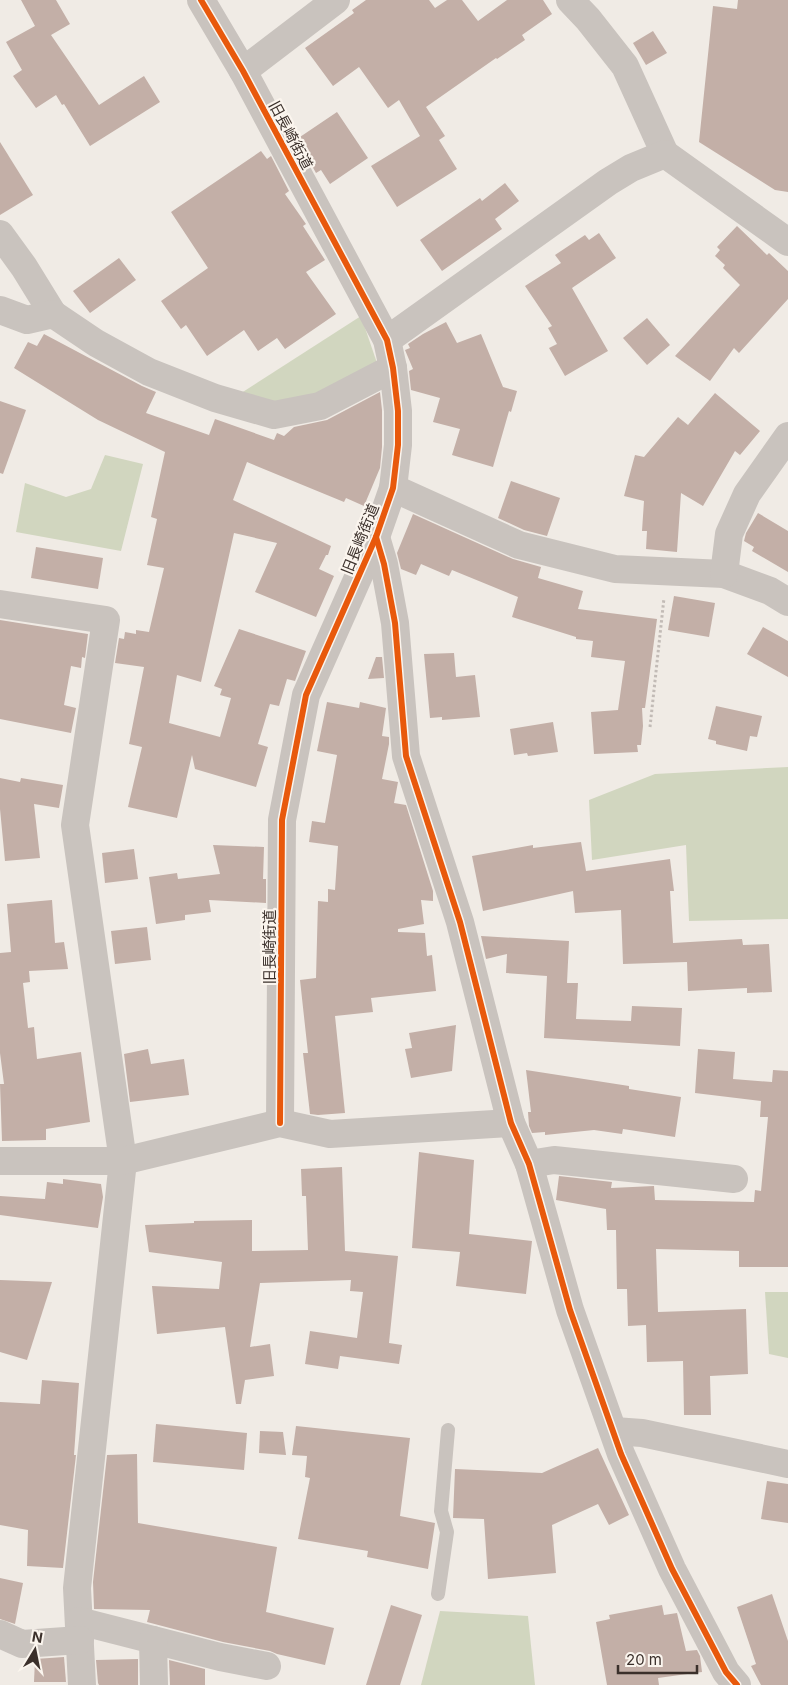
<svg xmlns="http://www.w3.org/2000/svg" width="788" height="1685" font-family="Inter,'Noto Sans JP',sans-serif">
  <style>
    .green { fill: #d1d6bf }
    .building { fill: #c3afa7 }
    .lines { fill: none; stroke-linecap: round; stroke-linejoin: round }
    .path { stroke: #c2bbb6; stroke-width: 3; stroke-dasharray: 2.5 2.5; stroke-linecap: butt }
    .lane { stroke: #c9c3be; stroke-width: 14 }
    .street { stroke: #c9c3be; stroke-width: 28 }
    .cycleway-casing { stroke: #fbf5ee; stroke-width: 9 }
    .cycleway { stroke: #e8590c; stroke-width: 6 }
    .labels { text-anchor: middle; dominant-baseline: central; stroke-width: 4.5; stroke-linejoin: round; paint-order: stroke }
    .street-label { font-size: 15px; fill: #3b302b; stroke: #fbf5ee }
  </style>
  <rect width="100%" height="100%" fill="#f0ebe5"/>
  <g class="green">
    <path d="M361,316L377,363L312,401L277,404L235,397Z"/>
    <path d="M105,455L143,464L121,551L16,532L25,483L66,497L91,489Z"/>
    <path d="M788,767V919L689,921L686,845L592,860L589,800L655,774Z"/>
    <path d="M765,1292H788V1358L769,1354Z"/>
    <path d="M440,1611L528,1616L535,1685H421Z"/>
  </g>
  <g class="building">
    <path d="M21,0H56L70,24L51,35L99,105L144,76L160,102L90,146L64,104L62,105L56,95L36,108L13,76L22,70L6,42L35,26Z"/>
    <path d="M366,0H429L435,8L447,0H462L478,21L507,0H543L552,14L522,35L525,40L497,59L496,58L426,107L445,136L439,140L457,169L397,207L371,166L420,136L399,100L388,108L359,67L333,86L305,48L354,13L352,10Z"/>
    <path d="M738,0H788V192L775,190L699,142L713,6L737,9Z"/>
    <path d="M653,31L667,53L646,65L633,43Z"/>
    <path d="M337,112L368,158L330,184L321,170L316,173L297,139Z"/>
    <path d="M0,142L33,195L0,215Z"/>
    <path d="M261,151L267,159L271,156L289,191L285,194L306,224L303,226L325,260L306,272L336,314L285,349L277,338L258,351L244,330L207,356L186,325L181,329L161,301L208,268L171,212Z"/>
    <path d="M505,183L519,201L495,219L502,229L442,271L420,240L480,198L482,201Z"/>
    <path d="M737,226L767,255L769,253L788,271V299L739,353L734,348L710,381L675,356L740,285L723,268L725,265L715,256L720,250L717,247Z"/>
    <path d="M599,233L616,258L572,288L608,351L565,376L549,348L557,344L548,328L552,326L525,286L561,263L555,255L585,235L589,240Z"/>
    <path d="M119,258L136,280L90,313L73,291Z"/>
    <path d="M647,318L670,345L647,365L623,338Z"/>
    <path d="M446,322L457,343L481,334L503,387L517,391L511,412L509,411L493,467L452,455L460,429L433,422L440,398L411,390L409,371L413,369L405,350L410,348L408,344L423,334Z"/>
    <path d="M44,334L142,386L156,392L146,413L209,435L215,419L274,440L277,433L284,436L294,427L327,420L380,392L382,410V447L380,468L364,506L346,498L344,502L247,462L233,500L331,546L328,555H326L319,569L334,576L316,617L255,592L277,543L234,533L201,682L177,675L169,723L220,737L231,698L220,695L222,689L214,686L239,629L306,651L295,681L287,679L279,706L270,704L258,744L268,747L256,787L195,769L192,755L177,818L128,807L142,747L129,744L144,667L115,663L119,638L124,639L125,632L136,634V630L149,632L164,568L147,565L157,519L151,517L165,452L98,420L14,368L28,342L37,346Z"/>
    <path d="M715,393L760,431L740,455L735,451L703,506L681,493L677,552L646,549L647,531H642L644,501L624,496L635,455L644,457L678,417L688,425Z"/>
    <path d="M0,401L26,410L3,474L0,473Z"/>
    <path d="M511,481L560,498L547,536L524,530L498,518Z"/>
    <path d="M758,513L788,531V572L752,551L754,547L744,541L746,533Z"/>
    <path d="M413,514L513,559L541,567L538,578L583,591L578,609L657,619L645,708H642L643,726L641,745H637L638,752L594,754L591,712L618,710L625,661L591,657L593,641L576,639V637L512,617L518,597L452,570L449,576L421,564L416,575L401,569L397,553Z"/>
    <path d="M36,547L103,558L98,589L31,578Z"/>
    <path d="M674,596L715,603L709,637L668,630Z"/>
    <path d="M0,620L88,634L85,658L82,657L81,668L71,666L64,705L76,708L71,733L0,719Z"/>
    <path d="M763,627L788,641V677L747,654Z"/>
    <path d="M454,653L456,677L475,675L480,717L442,720V717L430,718L424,654Z"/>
    <path d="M376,657H382L384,678L368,679Z"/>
    <path d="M327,702L359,708L360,702L386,708L382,736L389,737V744L382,779L398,782L394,803L406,805L433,891V901L421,900L424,924L398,929V932L425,933L427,956L432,955L436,991L371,998L373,1012L335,1016L345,1113L318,1115L310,1114L303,1053H308L300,980L316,978L318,901L328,902V889L335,890L338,846L309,842L312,821L325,823L337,755L317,751Z"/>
    <path d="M716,706L762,716L757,737L750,736L747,751L716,744V741L708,739Z"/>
    <path d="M553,722L558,752L528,756L527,753L514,755L510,729Z"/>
    <path d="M0,778L20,782L21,778L63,785L59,808L34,804L40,858L5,861L0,809Z"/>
    <path d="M581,842L586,871L670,859L674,891H670L673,943L742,939L743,945L769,944L772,992L747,993V988L688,991L687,962L623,964L621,910L575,913L573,891L483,911L472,856L533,845V848Z"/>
    <path d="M213,845L264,847L263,879H266V903L209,900L211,912L185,915V920L156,924L149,877L177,873L178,879L220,874Z"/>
    <path d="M134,849L138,879L105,883L102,853Z"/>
    <path d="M52,900L55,943L64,942L68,969L29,971L30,982L23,983L28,1028L34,1027L37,1059L81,1052L90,1122L46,1129V1140L2,1141L0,1084H4L0,1053V953L11,952L7,904Z"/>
    <path d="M147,927L151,960L115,964L111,931Z"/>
    <path d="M481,936L569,941L567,983H578L576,1019L631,1021L632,1006L682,1008L680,1046L544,1038L547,976L506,973L507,954L486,959Z"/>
    <path d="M456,1025L452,1071L411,1078L405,1049L412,1048L409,1033Z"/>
    <path d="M148,1049L151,1064L184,1059L189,1095L130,1102L124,1054Z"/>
    <path d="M698,1049L735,1052L733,1079L772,1082L773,1070L788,1071V1267H739V1251L656,1249L658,1312L746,1309L748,1374L710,1376L711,1415H684L683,1361L647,1362L646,1325L628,1326L627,1289H617L616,1230H607L606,1209L556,1200L559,1176L612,1182L611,1188L654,1186L655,1200L754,1202L755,1190L761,1191L768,1117H760L761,1101L695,1093Z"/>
    <path d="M526,1070L629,1086V1089L681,1097L675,1137L623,1129L622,1134L594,1130L545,1135V1132L532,1133L529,1126L528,1112H531Z"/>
    <path d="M419,1152L474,1160L469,1234L532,1241L526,1294L456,1286L460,1252L412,1248Z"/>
    <path d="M342,1167L345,1251L398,1256L389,1343L402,1345L399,1364L340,1356L338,1369L305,1364L310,1331L357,1338L363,1292L350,1291L351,1280L260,1283L250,1347L270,1344L274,1376L245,1380L241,1404H236L225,1327L157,1334L152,1286L219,1289L222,1262L149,1252L145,1225L194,1223V1221L252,1220V1251L308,1250L306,1196H302L301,1169Z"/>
    <path d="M63,1179L101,1184L103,1197L98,1228L0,1215V1196L45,1199L47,1182L63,1184Z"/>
    <path d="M0,1280L52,1282L27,1360L0,1352Z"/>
    <path d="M42,1380L79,1383L74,1455H76L63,1568L27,1566L28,1530L0,1525V1402L40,1404Z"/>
    <path d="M156,1424L247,1433L244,1470L153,1462Z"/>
    <path d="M296,1426L410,1438L400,1516L435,1523L428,1569L367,1557L368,1551L298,1539L310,1478L305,1477L307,1456L292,1455Z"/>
    <path d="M260,1431L283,1432L286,1455L259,1453Z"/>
    <path d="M598,1448L629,1515L609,1525L598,1504L552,1525L556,1573L488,1579L484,1519L453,1518L455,1469L542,1473Z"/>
    <path d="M137,1454L138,1523L277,1547L266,1612L334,1628L325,1665L277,1654L270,1651L223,1642L147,1622L150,1610L94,1609L93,1582L107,1455Z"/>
    <path d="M767,1481L788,1484V1523L761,1519Z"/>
    <path d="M0,1578L23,1583L15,1624L0,1619Z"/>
    <path d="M772,1594L788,1641V1685H761L751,1666L756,1664L737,1607Z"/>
    <path d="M391,1605L422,1615L400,1685H366Z"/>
    <path d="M662,1605L664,1615L677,1613L686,1651L697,1650L700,1656L702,1672L658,1678L659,1685H607L596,1622L610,1619L609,1615Z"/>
    <path d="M64,1657L66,1682H34L35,1659Z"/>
    <path d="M138,1659V1685H99L98,1683L96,1660Z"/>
    <path d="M169,1660L205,1669V1685H170Z"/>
  </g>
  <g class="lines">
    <path class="path" d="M650,727L664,598"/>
    <path class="lane" d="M438,1594L447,1532L441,1511L448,1430"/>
    <g class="street">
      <path d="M201,0L243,71L387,340L393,368L398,411V445L393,488L376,537L306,695L282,820L280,1123"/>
      <path d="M570,0L588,19L625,66L665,154"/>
      <path d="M243,71L336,0"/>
      <path d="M0,234L24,267L53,314"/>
      <path d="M0,310L27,320L53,314L96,343L149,372L215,398L274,415L320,406L393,368"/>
      <path d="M387,340L608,182L631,168L665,154L788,242"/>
      <path d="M393,488L519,545L615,569L724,574L770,591L788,602"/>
      <path d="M376,537L384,564L395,623L406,756L460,922L511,1123L529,1164L570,1310L621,1454L672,1569L726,1672L737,1685"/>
      <path d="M724,574L729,534L747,494L788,436"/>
      <path d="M0,604L106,620L75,825L123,1161L77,1588L82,1685"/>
      <path d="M0,1161H123L280,1123L330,1134L511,1123"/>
      <path d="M529,1164L554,1160L734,1179"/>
      <path d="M614,1431L642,1433L788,1464"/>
      <path d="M79,1621L220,1657L267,1666"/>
      <path d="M0,1634L22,1644L80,1640"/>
      <path d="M153,1640L154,1685"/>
    </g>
    <g class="cycleway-casing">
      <g id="cycleway">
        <path d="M201,0L243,71L387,340L393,368L398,411V445L393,488L376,537L306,695L282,820L280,1123"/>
        <path d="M376,537L384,564L395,623L406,756L460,922L511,1123L529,1164L570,1310L621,1454L672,1569L726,1672L737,1685"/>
      </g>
    </g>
    <use href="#cycleway" class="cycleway"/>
  </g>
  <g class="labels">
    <g class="street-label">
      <text transform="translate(291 135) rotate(62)">旧長崎街道</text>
      <text transform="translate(360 539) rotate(-68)">旧長崎街道</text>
      <text transform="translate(269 947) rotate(-90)">旧長崎街道</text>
    </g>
  </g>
  <g transform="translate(35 1650) rotate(10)" stroke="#fbf5ee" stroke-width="4" paint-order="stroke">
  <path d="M0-4L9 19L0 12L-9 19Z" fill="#3b302b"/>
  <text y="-8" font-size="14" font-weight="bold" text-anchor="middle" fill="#3b302b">N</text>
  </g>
  <path d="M618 1665v8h79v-8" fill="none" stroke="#3b302b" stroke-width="2.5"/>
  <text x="626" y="1665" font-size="15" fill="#3b302b" stroke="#fbf5ee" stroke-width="4" paint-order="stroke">20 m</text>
</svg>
